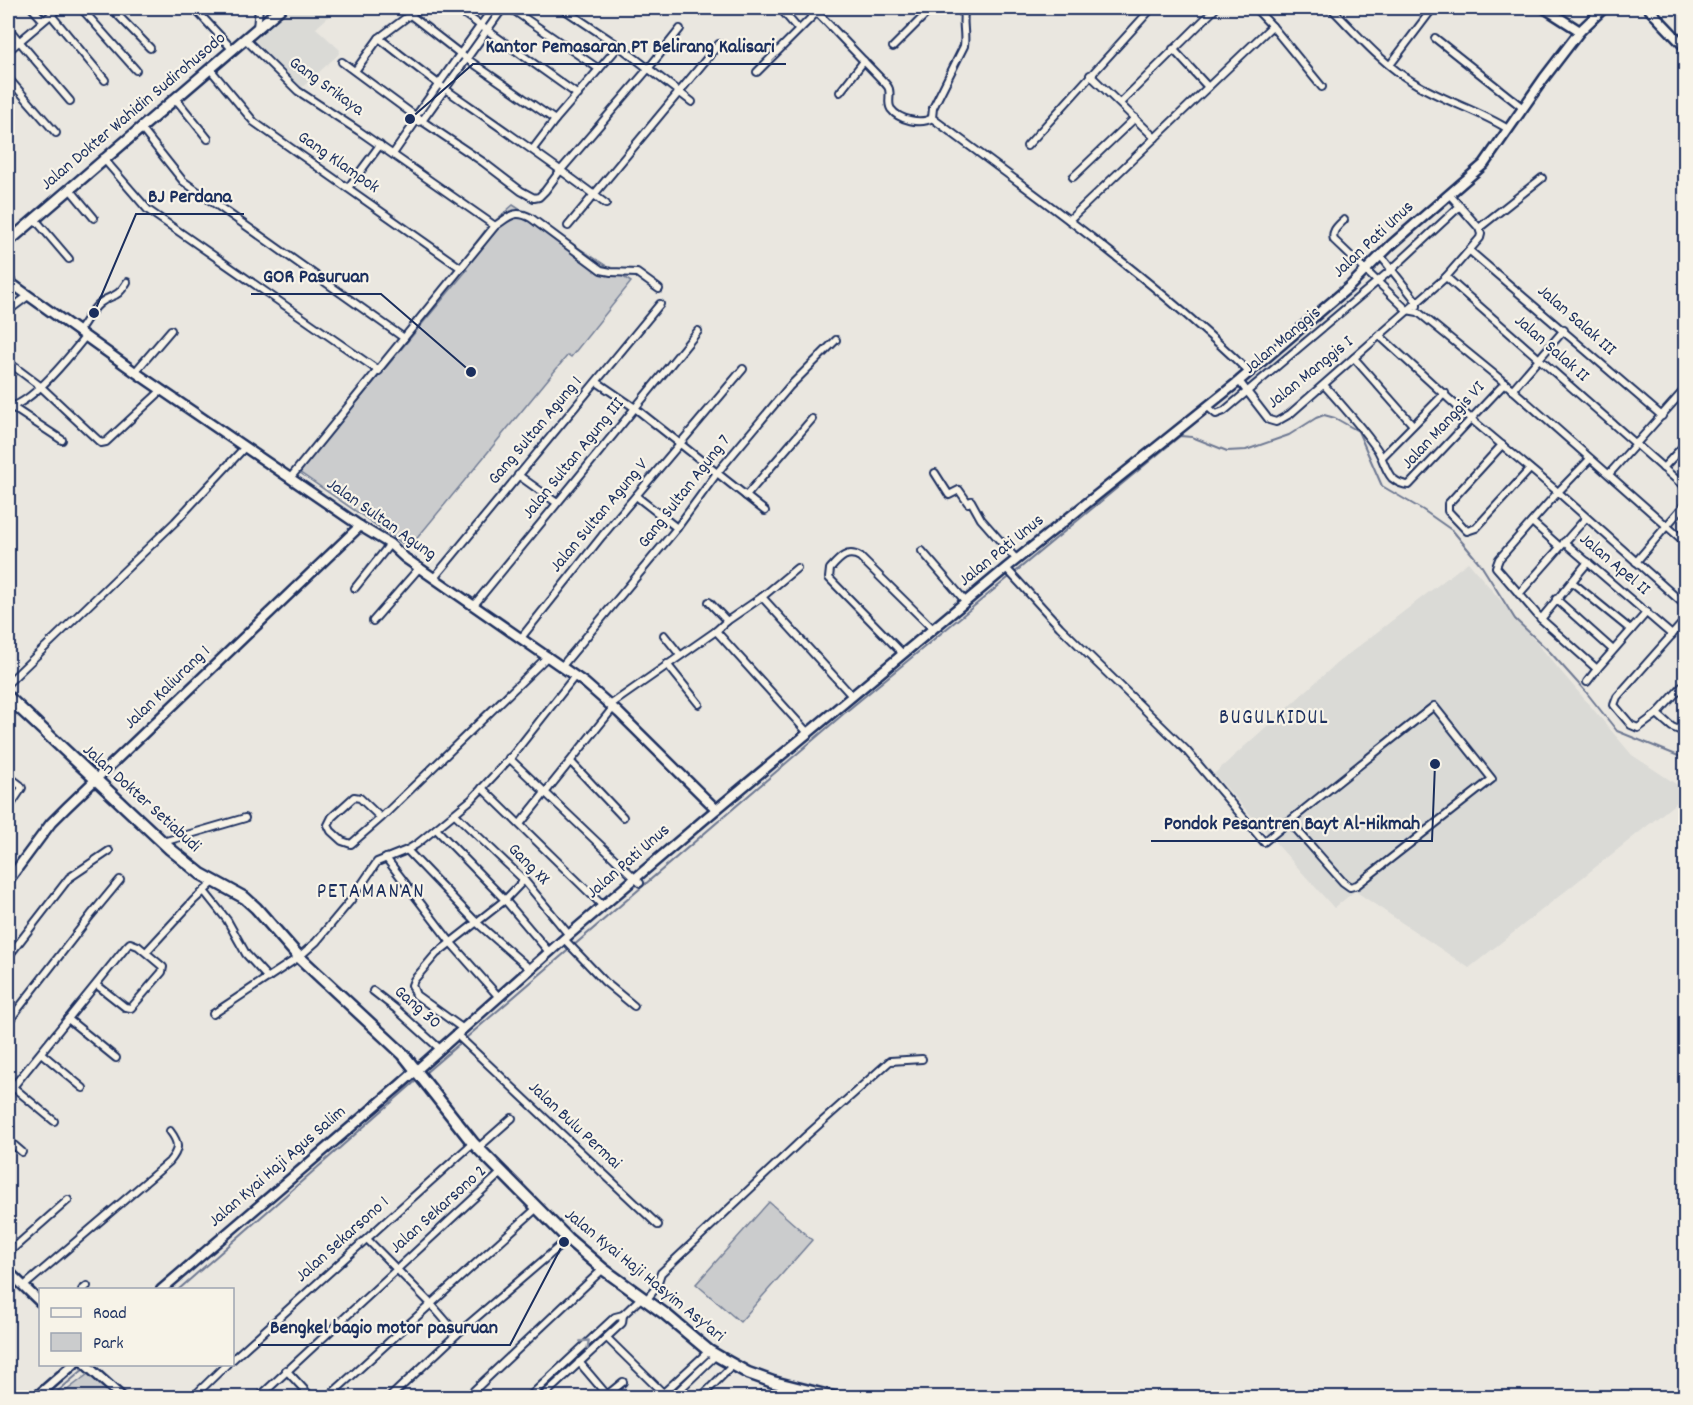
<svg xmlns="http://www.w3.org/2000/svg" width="1693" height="1405" font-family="Dekko,sans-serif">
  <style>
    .built { fill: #dadad6 }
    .green { fill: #cbcccd; stroke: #737e96; stroke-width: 1.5 }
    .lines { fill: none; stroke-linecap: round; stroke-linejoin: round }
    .stream { stroke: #6d7892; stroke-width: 2 }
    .street-casing { stroke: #1b2f5e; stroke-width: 10 }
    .secondary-casing { stroke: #1b2f5e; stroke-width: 13 }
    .primary-casing { stroke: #1b2f5e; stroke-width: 14 }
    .highway-casing { stroke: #1b2f5e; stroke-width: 15 }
    .street { stroke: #f7f3e8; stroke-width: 6 }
    .secondary { stroke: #f7f3e8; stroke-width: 8 }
    .primary { stroke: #f7f3e8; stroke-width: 9 }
    .highway { stroke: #f7f3e8; stroke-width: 10 }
    .oneway { stroke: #8991a3 }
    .labels { text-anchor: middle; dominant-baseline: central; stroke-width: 4.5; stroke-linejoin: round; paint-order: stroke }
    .street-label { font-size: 18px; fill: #1b2f5e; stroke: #f7f3e8 }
    .quarter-label { font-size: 21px; letter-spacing: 1.5px; fill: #1b2f5e; stroke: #f7f3e8 }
    .leader { fill: none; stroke: #1b2f5e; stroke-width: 2 }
    .callout-dot { fill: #1b2f5e; stroke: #f7f3e8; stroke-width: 2 }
    .callout-label { font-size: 20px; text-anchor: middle; font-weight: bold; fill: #1b2f5e; stroke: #f7f3e8; stroke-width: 4.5; stroke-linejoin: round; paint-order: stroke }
  </style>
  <rect width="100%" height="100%" fill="#eae7e0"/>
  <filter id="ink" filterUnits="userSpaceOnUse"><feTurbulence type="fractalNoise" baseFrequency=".0167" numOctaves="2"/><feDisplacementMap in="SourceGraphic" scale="12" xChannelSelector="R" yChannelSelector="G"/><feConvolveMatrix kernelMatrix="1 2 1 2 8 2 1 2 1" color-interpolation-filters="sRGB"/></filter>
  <g filter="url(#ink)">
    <g class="built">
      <path d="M285,8H338L316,28L340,50L338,55L299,90L245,41Z"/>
      <path d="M1468,562L1632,755L1685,790L1686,795L1469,968L1355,891L1334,908L1214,774L1337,663Z"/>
    </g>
    <g class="green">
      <path d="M513,205L631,282L571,357L568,355L567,356L409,548L299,472L467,270L460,263L487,228Z"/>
      <path d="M769,1202L812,1240L740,1322L696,1284Z"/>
      <path d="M92,1371L121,1398H57Z"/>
    </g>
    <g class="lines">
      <g class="stream">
        <path d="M424,1074L848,710L1180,436L1192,437L1227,451L1246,450L1289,435L1316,418L1324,415L1335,418L1358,431L1382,486L1423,510L1453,531L1481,565L1515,619L1550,652L1586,692L1617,731L1686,759"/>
        <path d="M178,1290L417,1080"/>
        <path d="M50,1398L85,1368"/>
      </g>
      <g class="street-casing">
        <g id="street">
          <path d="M32,8L43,20"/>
          <path d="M81,8L136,70"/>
          <path d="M111,8L150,48"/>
          <path d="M194,8L233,50"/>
          <path d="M456,8L578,95"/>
          <path d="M510,8L599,69"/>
          <path d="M562,8L619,46L692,102"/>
          <path d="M780,8L798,29"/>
          <path d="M1255,8L1272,26L1322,87"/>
          <path d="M1331,8C1356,33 1382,64 1413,82C1443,101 1478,110 1508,129"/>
          <path d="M816,11L883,81C885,83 888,86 889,89C891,96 887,103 891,109C899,120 921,125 932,118"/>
          <path d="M409,14L467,59L555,120"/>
          <path d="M51,15L105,80"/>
          <path d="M8,28L70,101"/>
          <path d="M257,28L259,8"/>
          <path d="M379,38C402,56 425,74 448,91C501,128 555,165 606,204"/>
          <path d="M1435,38L1523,108"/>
          <path d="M245,39L298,91L359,131L495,226"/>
          <path d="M893,47L932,8"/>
          <path d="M1173,49L1208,87"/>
          <path d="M8,51L59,8"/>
          <path d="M342,62L422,121L483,162L521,191L534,198L539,197L545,191L560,171L648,69L680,29"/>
          <path d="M1390,65L1433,8"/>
          <path d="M210,69L254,122L461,268"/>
          <path d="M355,71L379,38L419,8"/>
          <path d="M757,72L821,8"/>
          <path d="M1090,75L1155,138"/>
          <path d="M8,78L56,133"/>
          <path d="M840,92L864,61"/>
          <path d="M175,98L208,139"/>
          <path d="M1120,103L1216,8"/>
          <path d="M932,118C1041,199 1152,278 1249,372"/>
          <path d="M932,118L933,108L964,46C966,32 961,21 965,8"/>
          <path d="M418,122L422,121L503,8"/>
          <path d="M140,127L183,181L404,338"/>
          <path d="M1027,146L1152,8"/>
          <path d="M533,149L555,120L619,46"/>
          <path d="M393,154L414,124L416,116L493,8"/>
          <path d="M103,158L148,210L379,371"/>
          <path d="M1073,177L1135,118"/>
          <path d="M69,188L94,218"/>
          <path d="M348,188L380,145"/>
          <path d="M34,218L69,259"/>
          <path d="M1069,220L1272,26"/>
          <path d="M1344,220C1338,226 1331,231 1334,240L1407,310L1418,312L1505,383L1686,543"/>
          <path d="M568,226L719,44"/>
          <path d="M1479,228L1542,178"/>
          <path d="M1470,251L1662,416"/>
          <path d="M1380,255L1417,302V306"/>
          <path d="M1446,277L1686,488"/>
          <path d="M8,311L28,296"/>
          <path d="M78,332C85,323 91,310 100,303C113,293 116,300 127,282"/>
          <path d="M1380,336L1471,419L1558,492L1686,606"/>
          <path d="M1354,358L1413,425"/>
          <path d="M8,362L40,386L101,443L106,442L162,390"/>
          <path d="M135,372L171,330"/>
          <path d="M1239,381L1269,420L1276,422L1290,414L1446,277L1480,238L1481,234L1479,228L1449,194"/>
          <path d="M597,382L635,408L765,511"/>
          <path d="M1324,385C1342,405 1361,426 1377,449C1383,458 1385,470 1392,478C1397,482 1402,485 1409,485L1505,383"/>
          <path d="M1512,390L1564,330"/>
          <path d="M8,407C31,405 70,356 85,337"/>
          <path d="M12,407L62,440"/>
          <path d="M1208,407L1216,414L1224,411L1391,270L1460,206"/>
          <path d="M1502,445L1448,504V511L1467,531L1476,528L1530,469"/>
          <path d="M1382,457L1445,393"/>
          <path d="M1590,459L1558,492L1499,559L1496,567L1541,619L1597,669"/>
          <path d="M1663,468L1686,443"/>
          <path d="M935,473L949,495L959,490L968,503L971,501L981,519L1017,560"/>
          <path d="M1609,474L1686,388"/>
          <path d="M518,475L557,503"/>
          <path d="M291,477L495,226C509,217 514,209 531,218L601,270L611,272L637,273L659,289"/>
          <path d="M636,496L677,528"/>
          <path d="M746,496L812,419"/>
          <path d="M1532,522L1560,547"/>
          <path d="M1564,542L1672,635"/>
          <path d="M922,551L966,602"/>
          <path d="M1636,562L1686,503"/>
          <path d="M1006,568L1060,627L1186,750L1264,842C1320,796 1377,751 1434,706L1492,779L1357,885L1350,887L1343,882L1289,821"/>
          <path d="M434,578L660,304"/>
          <path d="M1572,582L1631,630"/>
          <path d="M355,588L390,544"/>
          <path d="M1519,594L1586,518"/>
          <path d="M762,597L797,568"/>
          <path d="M1556,599L1613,650"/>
          <path d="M709,602L727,621"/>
          <path d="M474,605L698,331"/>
          <path d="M1541,619L1588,562"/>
          <path d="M1686,619L1617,697L1614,705L1631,725L1638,728L1657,714L1686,682"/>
          <path d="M373,621L420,567"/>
          <path d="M716,631L727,621L762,597L852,696"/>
          <path d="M664,635L680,655"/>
          <path d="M521,638L602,536L743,369"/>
          <path d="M903,654L829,578L830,569C839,559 847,549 860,557L933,629"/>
          <path d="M667,664L699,704"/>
          <path d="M562,666L677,528L717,473L789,387L836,340"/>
          <path d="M1587,682L1597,669L1647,612"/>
          <path d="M8,683L175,522L245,447"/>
          <path d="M610,705L716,631L808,733"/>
          <path d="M1657,714L1672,727L1686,733"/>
          <path d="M509,758L640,883"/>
          <path d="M571,762L623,817"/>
          <path d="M8,776L20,785L22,788L8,809"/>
          <path d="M482,788L603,906"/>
          <path d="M455,814L524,880L569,935"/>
          <path d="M381,818L360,798L354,797L332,817L328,825L331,831L342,841L351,844L381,818L548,656"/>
          <path d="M520,824L613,708"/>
          <path d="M436,829L505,900L549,952"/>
          <path d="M163,842L245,818"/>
          <path d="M407,850L476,922L530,969"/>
          <path d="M386,858L452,944L498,996"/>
          <path d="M204,891L227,920L246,954L268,978"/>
          <path d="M564,939L605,982L634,1006"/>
          <path d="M146,952L194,900L215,881"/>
          <path d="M8,957L69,878L109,851"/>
          <path d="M373,991L396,1009L440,1049"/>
          <path d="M213,1014L299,957L316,942L351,900L377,862L407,850L417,844L472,799L512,756L575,676"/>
          <path d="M68,1019L116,1058"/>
          <path d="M8,1022L91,915L120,880"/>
          <path d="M462,1028L416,995L412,985L414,980L436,954L505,900L524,880"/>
          <path d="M456,1034L658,1225"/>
          <path d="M41,1053L83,1088"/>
          <path d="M13,1087L54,1121"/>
          <path d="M8,1093L127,946L130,943L138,946L163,967L162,972L131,1008L125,1007L97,985"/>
          <path d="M8,1140L22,1152"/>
          <path d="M478,1148L512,1118"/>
          <path d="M367,1239L431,1304L457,1334"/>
          <path d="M8,1253L68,1200"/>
          <path d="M24,1286L169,1162C179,1150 180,1144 170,1131"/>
          <path d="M82,1290L87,1286"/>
          <path d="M646,1300L656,1288L661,1273L806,1136L890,1061L922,1059"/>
          <path d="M623,1315L642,1297"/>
          <path d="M607,1338L668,1398"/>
          <path d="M232,1360L473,1143"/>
          <path d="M579,1362L607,1395L604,1398"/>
          <path d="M286,1370L312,1398"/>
          <path d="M762,1394L766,1398"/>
          <path d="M607,1395L623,1382"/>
          <path d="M192,1398L227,1364"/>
          <path d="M258,1398L502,1172"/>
          <path d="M327,1398L537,1208"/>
          <path d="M389,1398L457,1334L568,1239"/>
          <path d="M466,1398L603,1269"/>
          <path d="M528,1398L615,1317L623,1315L622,1323L541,1398"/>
          <path d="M658,1398L709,1351"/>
          <path d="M671,1398L716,1355"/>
          <path d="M700,1398L733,1365"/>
        </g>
      </g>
      <g class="secondary-casing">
        <g id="secondary">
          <path d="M1544,8L1580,31"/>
          <path d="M1648,8L1686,48"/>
          <path d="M8,281L135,372L360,526L390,544L405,558L585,683L619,713L716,809"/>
          <path d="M8,881L51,823L67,807L360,526"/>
          <path d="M8,1271L40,1302"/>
          <path d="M161,1290L401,1084L564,939L706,818L1006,568L1239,381L1349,287L1391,245L1484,164L1544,78L1580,31L1604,8"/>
          <path d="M85,1364L123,1398"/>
          <path d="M35,1398L74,1364"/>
        </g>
      </g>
      <g class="primary-casing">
        <path id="primary" d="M8,242L281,8"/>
      </g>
      <g class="highway-casing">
        <path id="highway" d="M8,697L170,849L201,874L245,898L256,908L299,957L403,1054L473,1143L568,1239L603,1269L665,1314L709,1351L721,1358L748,1373L773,1382L837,1398"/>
      </g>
      <use href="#street" class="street"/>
      <use href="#secondary" class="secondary"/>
      <use href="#primary" class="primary"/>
      <use href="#highway" class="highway"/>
    </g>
    <defs><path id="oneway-chevron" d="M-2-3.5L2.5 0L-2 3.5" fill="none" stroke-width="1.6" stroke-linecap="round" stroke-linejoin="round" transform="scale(1.5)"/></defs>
    <use class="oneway" href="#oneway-chevron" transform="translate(586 1343) rotate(-43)"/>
  </g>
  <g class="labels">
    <g class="street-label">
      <text transform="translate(326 87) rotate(36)">Gang Srikaya</text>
      <text transform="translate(134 112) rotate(-40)">Jalan Dokter Wahidin Sudirohusodo</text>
      <text transform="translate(338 163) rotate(35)">Gang Klampok</text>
      <text transform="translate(1374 240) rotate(-43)">Jalan Pati Unus</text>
      <text transform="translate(1576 321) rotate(41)">Jalan Salak III</text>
      <text transform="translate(1283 341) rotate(-40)">Jalan Manggis</text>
      <text transform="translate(1551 349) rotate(41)">Jalan Salak II</text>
      <text transform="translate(1311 373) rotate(-39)">Jalan Manggis I</text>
      <text transform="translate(1444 426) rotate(-47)">Jalan Manggis VI</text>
      <text transform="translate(536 431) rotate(-50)">Gang Sultan Agung 1</text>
      <text transform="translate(574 459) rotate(-51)">Jalan Sultan Agung III</text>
      <text transform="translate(685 492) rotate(-52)">Gang Sultan Agung 7</text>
      <text transform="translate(600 516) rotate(-50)">Jalan Sultan Agung V</text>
      <text transform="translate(381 520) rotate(35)">Jalan Sultan Agung</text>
      <text transform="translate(1002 551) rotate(-39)">Jalan Pati Unus</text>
      <text transform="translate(1614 565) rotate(40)">Jalan Apel II</text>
      <text transform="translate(168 688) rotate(-44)">Jalan Kaliurang 1</text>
      <text transform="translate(141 799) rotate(42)">Jalan Dokter Setiabudi</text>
      <text transform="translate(629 862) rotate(-41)">Jalan Pati Unus</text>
      <text transform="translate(528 865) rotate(45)">Gang XX</text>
      <text transform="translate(417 1008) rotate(41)">Gang 30</text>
      <text transform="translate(574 1126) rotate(43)">Jalan Bulu Permai</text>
      <text transform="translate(278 1167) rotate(-41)">Jalan Kyai Haji Agus Salim</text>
      <text transform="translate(439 1210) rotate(-42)">Jalan Sekarsono 2</text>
      <text transform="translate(343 1240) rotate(-42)">Jalan Sekarsono 1</text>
      <text transform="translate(644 1276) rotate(39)">Jalan Kyai Haji Hasyim Asy'ari</text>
    </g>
    <g class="quarter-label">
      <text x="1274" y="719">BUGULKIDUL</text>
      <text x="371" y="893">PETAMANAN</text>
    </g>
  </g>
  <path class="leader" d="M410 119L473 64H786M94 313L136 214H244M471 372L381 294H251M1435 764L1432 841H1151M564 1242L510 1345H258"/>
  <g class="callout-dot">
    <circle cx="410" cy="119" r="6"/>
    <circle cx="94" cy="313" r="6"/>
    <circle cx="471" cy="372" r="6"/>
    <circle cx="1435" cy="764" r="6"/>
    <circle cx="564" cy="1242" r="6"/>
  </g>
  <g class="callout-label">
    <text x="630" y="52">Kantor Pemasaran PT Belirang Kalisari</text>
    <text x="190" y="202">BJ Perdana</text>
    <text x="316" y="282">GOR Pasuruan</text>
    <text x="1292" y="829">Pondok Pesantren Bayt Al-Hikmah</text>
    <text x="384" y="1333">Bengkel bagio motor pasuruan</text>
  </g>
  <rect width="1693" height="1405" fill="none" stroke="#f7f3e8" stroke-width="30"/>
  <rect x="15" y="15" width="1663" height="1375" fill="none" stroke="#1b2f5e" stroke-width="2" filter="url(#ink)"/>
  <rect x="39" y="1288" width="195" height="78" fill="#f7f3e8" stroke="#9fa5b1" stroke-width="1.5"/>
  <rect x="51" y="1308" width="30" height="9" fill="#f7f3e8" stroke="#9fa5b1" stroke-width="1.5"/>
  <text x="93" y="1318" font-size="18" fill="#1b2f5e">Road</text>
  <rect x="51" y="1333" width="30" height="18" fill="#cbcccd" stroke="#9fa5b1" stroke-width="1.5"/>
  <text x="93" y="1348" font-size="18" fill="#1b2f5e">Park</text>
</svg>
